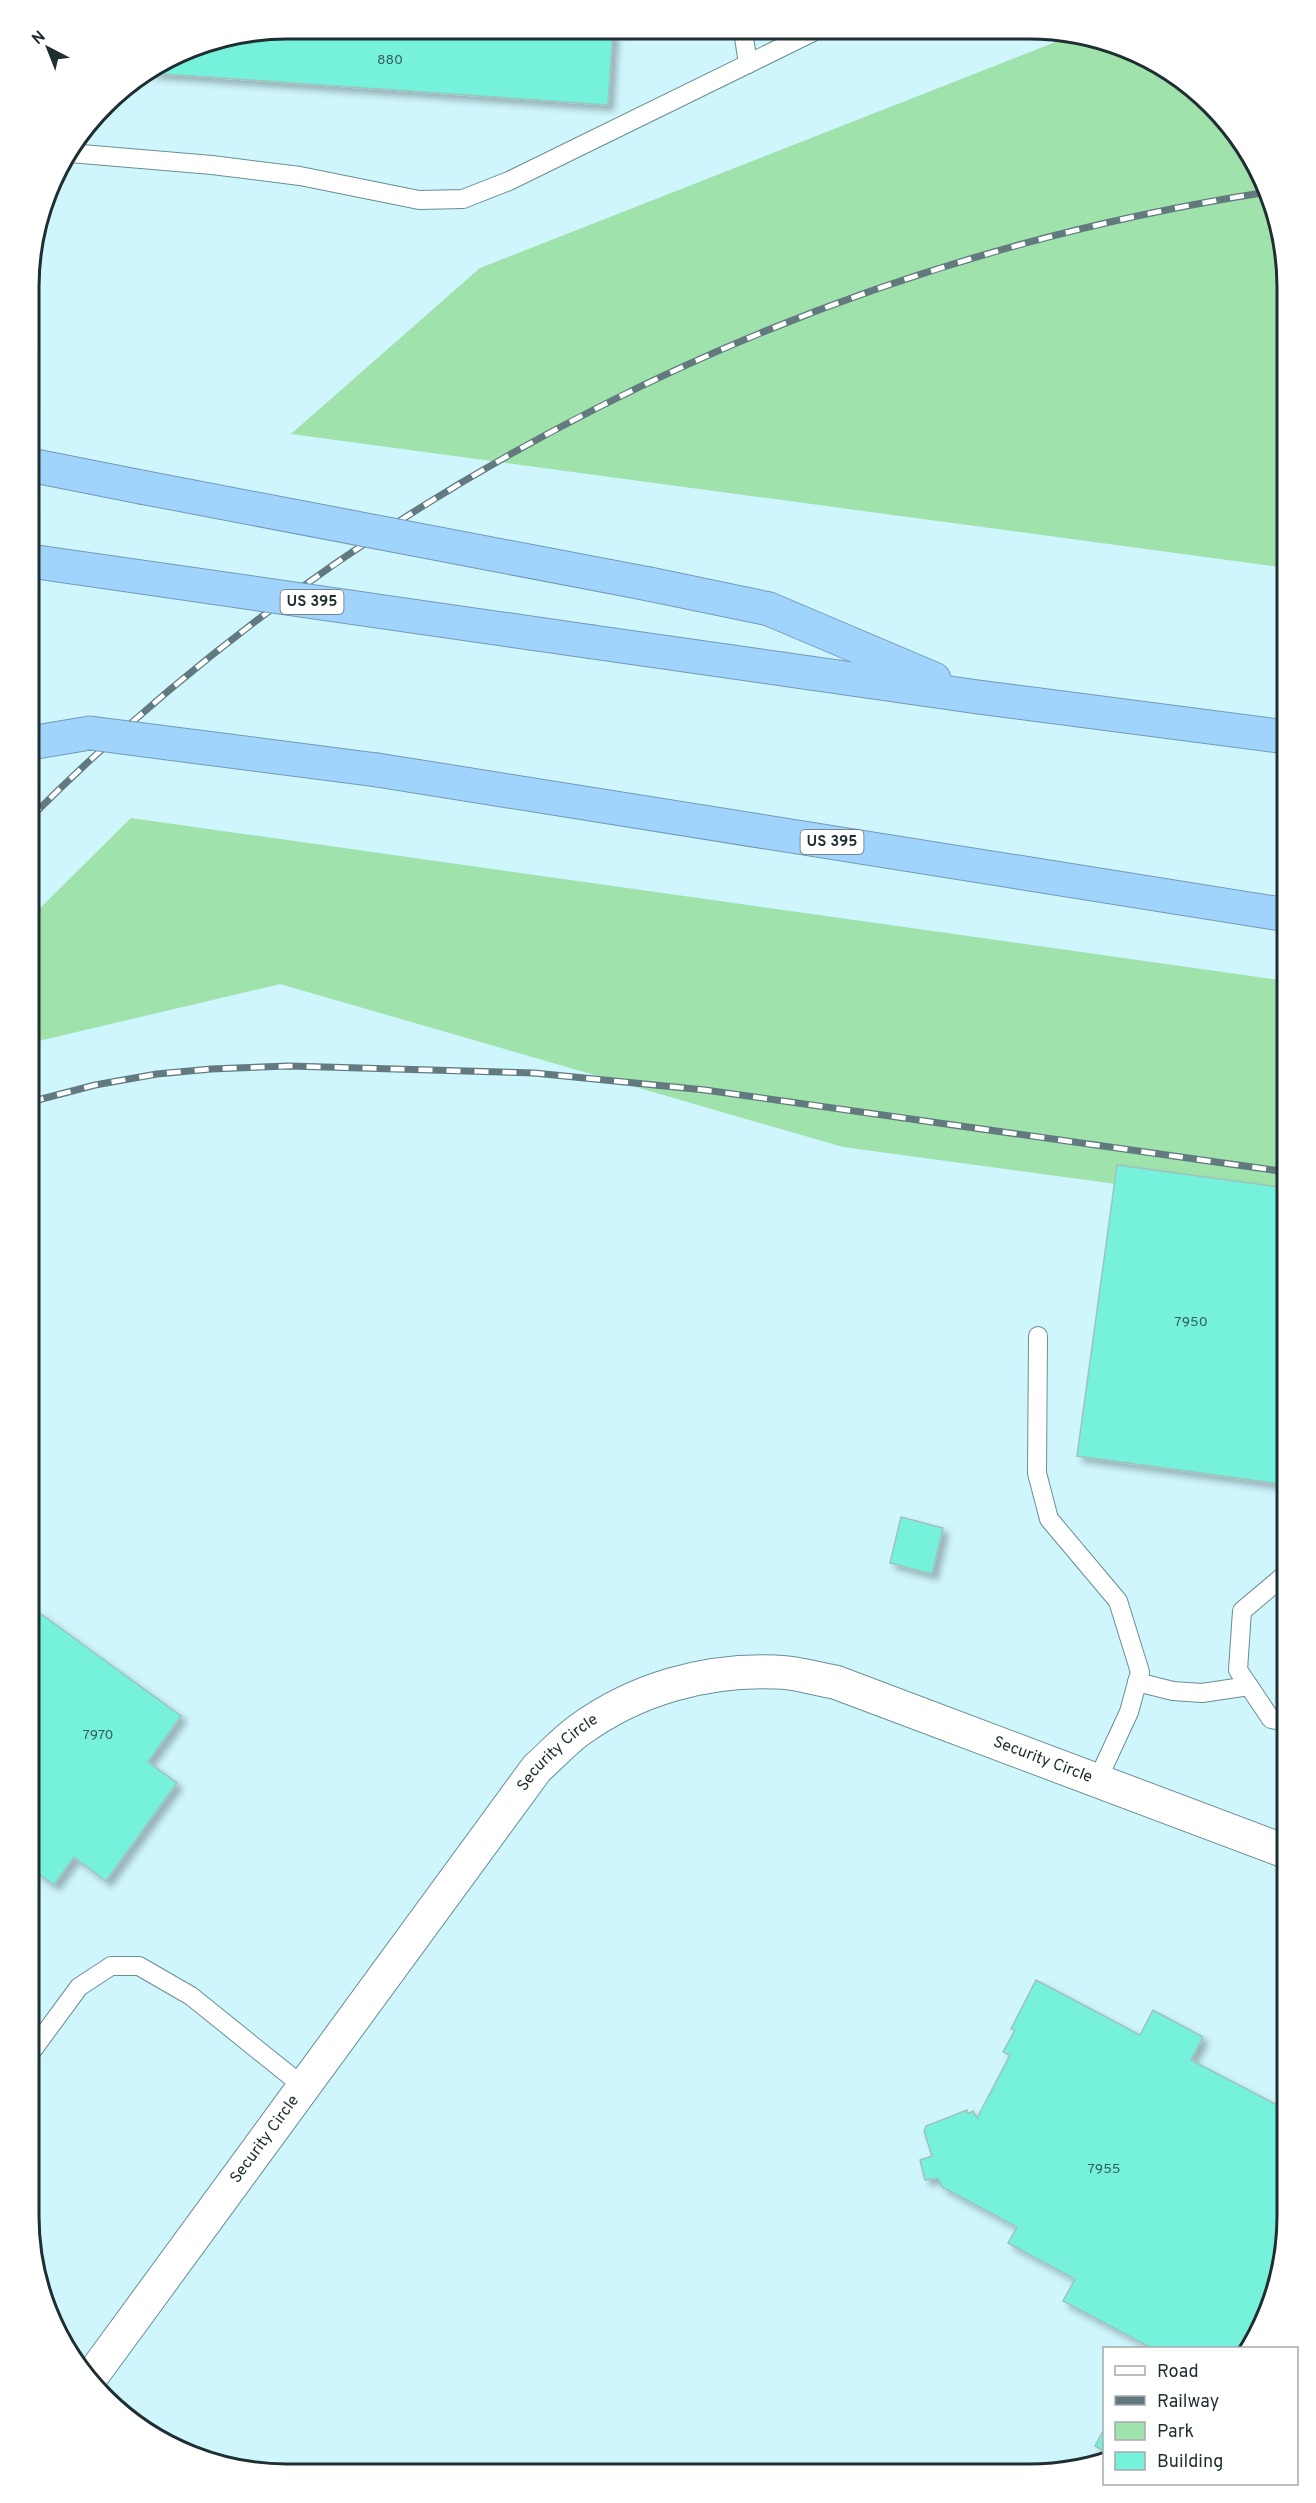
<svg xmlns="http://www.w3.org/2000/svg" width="1316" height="2503" font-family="Overpass,sans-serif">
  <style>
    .green { fill: #9fe2ac }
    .building { fill: #75f1dc; stroke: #9dc3bb; stroke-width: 1.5; filter: url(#shadow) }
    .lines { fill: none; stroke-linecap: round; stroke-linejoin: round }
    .service-casing { stroke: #6a8e95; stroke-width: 20 }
    .minor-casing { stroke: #6a8e95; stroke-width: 35 }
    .motorway-casing { stroke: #749ab5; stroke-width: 35 }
    .service { stroke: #fff; stroke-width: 18 }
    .minor { stroke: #fff; stroke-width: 33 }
    .motorway { stroke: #a1d4fc; stroke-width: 33 }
    .rail-casing { stroke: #627a7f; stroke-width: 7 }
    .rail { stroke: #fff; stroke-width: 4.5; stroke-dasharray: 14; stroke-linecap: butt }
    .motorway-bridge-casing { stroke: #749ab5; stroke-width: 35; stroke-linecap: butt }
    .motorway-bridge { stroke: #a1d4fc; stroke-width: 33 }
    .labels { text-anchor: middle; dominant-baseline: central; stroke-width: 5; stroke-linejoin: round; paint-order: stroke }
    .number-label { font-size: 14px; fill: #345f5c }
    .shield { fill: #fff; stroke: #626d6f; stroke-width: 1.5 }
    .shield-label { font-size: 15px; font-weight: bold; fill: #1f2e31 }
    .street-label { font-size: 16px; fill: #1f2e31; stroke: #fff }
    .rim { fill: none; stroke: #1f2e31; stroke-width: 3 }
  </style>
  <defs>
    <filter id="shadow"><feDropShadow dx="5.5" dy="5.5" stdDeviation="3" flood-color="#0004"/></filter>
  </defs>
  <rect width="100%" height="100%" fill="#cff5fd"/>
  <g class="green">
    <path d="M1082,34L1143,55L1199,92L1244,143L1274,203L1287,287V568L291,434L480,268L1071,36Z"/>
    <path d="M131,818L1287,981V1207L843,1147L280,984L30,1043V918Z"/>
  </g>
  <g class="building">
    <path d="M287,28L613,31L608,105L149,73L188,48Z"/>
    <path d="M1117,1165L1287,1188V1485L1077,1456Z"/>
    <path d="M901,1517L943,1528L932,1574L890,1563Z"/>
    <path d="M37,1611L181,1716L148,1762L177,1783L106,1881L74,1857L54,1885L29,1867V1622Z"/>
    <path d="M1036,1980L1140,2035L1153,2010L1203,2037L1191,2060L1287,2110V2234L1268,2315L1249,2348H1147L1148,2346L1063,2301L1075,2279L1008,2243L1017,2227L942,2187L938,2178L925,2180L920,2160L932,2156L924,2131L926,2126L967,2110L968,2114L973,2111L977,2118L1010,2055L1003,2052L1015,2030L1011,2029Z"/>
    <path d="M1104,2429V2451L1095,2446Z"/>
  </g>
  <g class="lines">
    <g class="service-casing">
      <g id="service">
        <path d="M743,31L748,64"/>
        <path d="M70,153L212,165L300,176L419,200L463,199L509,181L813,32"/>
        <path d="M1038,1336L1037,1473L1049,1519L1118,1601L1140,1672L1129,1712L1097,1781"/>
        <path d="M1137,1682L1173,1691L1202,1693L1249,1686"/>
        <path d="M1287,1722L1271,1719L1238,1670L1242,1611L1287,1573"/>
        <path d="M29,2055L79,1987L111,1966H139L191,1996L304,2087"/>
      </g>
    </g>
    <g class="minor-casing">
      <g id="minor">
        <path id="s1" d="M89,2380L537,1768C551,1756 563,1742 578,1731C635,1689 706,1669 776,1672C795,1672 816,1679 835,1682L1287,1852"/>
      </g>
    </g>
    <g class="motorway-casing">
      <g id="motorway">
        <path d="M30,465L141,487"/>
        <path d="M649,584L769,609L934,679"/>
        <path d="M593,642L978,697L1287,737"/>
        <path d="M30,743L90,733"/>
        <path d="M377,770L1287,915"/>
      </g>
    </g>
    <use href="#service" class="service"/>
    <use href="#minor" class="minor"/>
    <use href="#motorway" class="motorway"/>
    <g class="rail-casing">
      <g id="rail">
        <path d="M30,818C363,485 803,263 1268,192"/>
        <path d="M30,1102L95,1085L157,1074L211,1069L289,1066L534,1073L705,1090L1287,1172"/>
      </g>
    </g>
    <use href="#rail" class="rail"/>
    <g class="motorway-bridge-casing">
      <g id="motorway-bridge">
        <path d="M141,487L649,584"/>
        <path d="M30,561L593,642"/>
        <path d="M90,733L377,770"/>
      </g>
    </g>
    <use href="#motorway-bridge" class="motorway-bridge"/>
  </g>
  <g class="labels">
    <g class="number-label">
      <text x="390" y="60">880</text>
      <text x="1191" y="1322">7950</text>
      <text x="98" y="1735">7970</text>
      <text x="1104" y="2169">7955</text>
    </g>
    <g class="shield">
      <rect x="280.5" y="590" width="63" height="24" rx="4.5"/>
      <rect x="800.5" y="830" width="63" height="24" rx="4.5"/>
    </g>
    <g class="shield-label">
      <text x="312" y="602">US 395</text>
      <text x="832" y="842">US 395</text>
    </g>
    <g class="street-label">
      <text stroke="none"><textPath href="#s1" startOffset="784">Security Circle</textPath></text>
      <text stroke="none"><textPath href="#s1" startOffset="1306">Security Circle</textPath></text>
      <text stroke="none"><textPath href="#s1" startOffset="298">Security Circle</textPath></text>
    </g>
  </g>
  <path d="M0 0H1316V2503H0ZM287 39H1029A248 248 0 0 1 1277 287V2216A248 248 0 0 1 1029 2464H287A248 248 0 0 1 39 2216V287A248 248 0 0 1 287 39Z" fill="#fff" fill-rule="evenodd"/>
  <path class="rim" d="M287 39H1029A248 248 0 0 1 1277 287V2216A248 248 0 0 1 1029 2464H287A248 248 0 0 1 39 2216V287A248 248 0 0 1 287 39Z"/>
  <rect x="1103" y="2347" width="195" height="138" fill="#ffffff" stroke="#a5abad" stroke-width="1.5"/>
  <rect x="1115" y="2366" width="30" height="9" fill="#ffffff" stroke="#a5abad" stroke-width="1.5"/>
  <text x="1157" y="2377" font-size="18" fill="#1f2e31">Road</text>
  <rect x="1115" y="2396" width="30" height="9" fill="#627a7f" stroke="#a5abad" stroke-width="1.5"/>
  <text x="1157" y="2407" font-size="18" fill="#1f2e31">Railway</text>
  <rect x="1115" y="2422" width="30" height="18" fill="#9fe2ac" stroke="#a5abad" stroke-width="1.5"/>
  <text x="1157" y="2437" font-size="18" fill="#1f2e31">Park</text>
  <rect x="1115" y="2452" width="30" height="18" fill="#75f1dc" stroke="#a5abad" stroke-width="1.5"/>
  <text x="1157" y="2467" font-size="18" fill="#1f2e31">Building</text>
  <g transform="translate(48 48) rotate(318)" stroke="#ffffff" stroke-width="4.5" paint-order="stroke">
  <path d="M0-4.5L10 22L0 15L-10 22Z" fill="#1f2e31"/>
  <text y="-9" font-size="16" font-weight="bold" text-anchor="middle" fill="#1f2e31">N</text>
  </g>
</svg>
